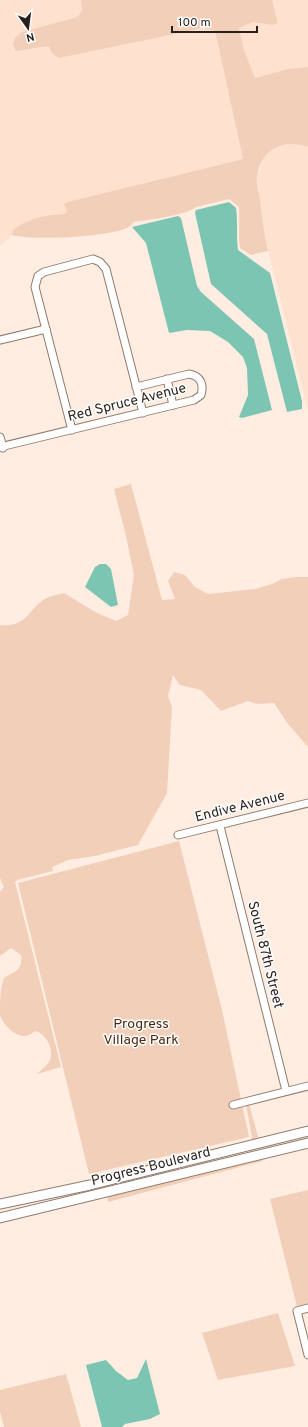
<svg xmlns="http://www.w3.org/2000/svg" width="308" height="1427" font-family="Overpass,sans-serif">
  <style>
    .built { fill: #fee1ce }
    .green { fill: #f2cfb9 }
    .water { fill: #7dc5b3 }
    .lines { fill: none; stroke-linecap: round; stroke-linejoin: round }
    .minor-casing { stroke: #8f7b6e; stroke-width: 9 }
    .major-casing { stroke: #8f7b6e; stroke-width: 11 }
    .minor { stroke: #fff; stroke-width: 7 }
    .major { stroke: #fff; stroke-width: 9 }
    .labels { text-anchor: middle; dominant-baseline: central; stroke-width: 3; stroke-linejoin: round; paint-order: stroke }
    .street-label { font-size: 14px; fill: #271f1a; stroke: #fefefe }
    .park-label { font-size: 14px; fill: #4b290f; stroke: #fefefe }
  </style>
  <rect width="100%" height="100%" fill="#ffede2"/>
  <g class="built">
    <path d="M0,0H81L82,11L77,17L22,32L16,51L42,47L52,49L203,28L215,31L243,159L65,203L67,212L64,214L42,217L18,226L13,230L12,235L0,246Z"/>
    <path d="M272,0H308V67L288,69L255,78L244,50L239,28L253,22L273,25L278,23Z"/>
    <path d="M298,143L308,147V411L265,237L257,179L264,157L273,148L282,145Z"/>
  </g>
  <g class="green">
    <path d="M81,0H272L278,23L273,25L253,22L239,28L244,50L255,78L288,69L308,67V147C283,138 260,149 257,178C256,184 259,192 260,199C262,217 264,234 268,251L251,255L240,248C238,234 240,221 239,207L229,199L196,207C189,215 146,220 134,222C131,224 130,227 127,228C106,237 34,241 12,235L13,230C22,222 38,217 51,215C57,214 62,216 67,212L64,203L243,159L215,31L203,28L59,58L53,54L49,47H42L16,51L13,45L15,38L22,32L77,17L82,11Z"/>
    <path d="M131,484L162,600L175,599L168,581L174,572L185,575L195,587L208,594L255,589L272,584L282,579L296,577H308V747L288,724L274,703L258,704L248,701L221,711L201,690L180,685L173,675L168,696L172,707L167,793L138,845L95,856L68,860L52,867L53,871L17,880L15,882L61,1067L37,1074C41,1070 46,1066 49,1062C55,1050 47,1034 35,1031C32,1033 29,1036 25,1036C15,1037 2,1023 0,1015C0,1004 0,988 4,978C16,971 23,970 21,955L11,948L0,956V892L4,887L0,878V626L1,625C26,627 27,612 43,600C49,596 58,595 64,593L97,613L116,621L128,615L134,575L126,536L114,489Z"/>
    <path d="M179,841L222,1010L249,1137L89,1174L18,883Z"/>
    <path d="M249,1104L259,1140L104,1178L103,1174L251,1140L252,1137L246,1105Z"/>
    <path d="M263,1157V1161L108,1202L107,1195Z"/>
    <path d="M308,1190V1305L297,1307L270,1199Z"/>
    <path d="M278,1313L295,1366L218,1380L202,1333Z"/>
    <path d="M66,1374L81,1427H4L0,1412V1390Z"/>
  </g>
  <g class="water">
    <path d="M229,202L236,208C238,222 236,236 238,250L270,273L302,401V409L287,412L267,334L211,284L195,213L196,210Z"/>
    <path d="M178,216L181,218L197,286L201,292L254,339L272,410L242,418L239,417L248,395L247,368L243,357L228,342L210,331L187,330L169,333L146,243L132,227Z"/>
    <path d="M100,564H106L111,569L118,605L111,607L85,587L95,567Z"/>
    <path d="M146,1359L160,1414L150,1419L125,1424L122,1427H102L86,1365L106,1360L116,1371L128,1380L137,1378Z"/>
  </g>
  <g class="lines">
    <g class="minor-casing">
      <g id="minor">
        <path d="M0,340L46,329"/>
        <path d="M167,379L173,405"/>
        <path d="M72,430L35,287L38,276L44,272L93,259L100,262L106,269L143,413"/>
        <path d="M0,437L3,448"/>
        <path d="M0,447L194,400L201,395C204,385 201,376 189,374L136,387"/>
        <path d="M220,826L286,1091"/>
        <path d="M178,835L308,803"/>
        <path d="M233,1105L308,1086"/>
        <path d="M308,1308L297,1311L308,1355"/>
      </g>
    </g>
    <g class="major-casing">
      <g id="major">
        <path d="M0,1204L90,1185L308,1131"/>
        <path d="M0,1218L308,1143"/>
      </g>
    </g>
    <use href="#minor" class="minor"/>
    <use href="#major" class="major"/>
  </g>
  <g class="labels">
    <g class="street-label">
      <text transform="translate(127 403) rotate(-14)">Red Spruce Avenue</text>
      <text transform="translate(240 807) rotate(-14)">Endive Avenue</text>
      <text transform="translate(265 955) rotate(76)">South 87th Street</text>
      <text transform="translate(151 1167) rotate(-14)">Progress Boulevard</text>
    </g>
    <g class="park-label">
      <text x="141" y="1024">Progress<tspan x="141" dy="16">Village Park</tspan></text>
    </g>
  </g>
  <g transform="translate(28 28) rotate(166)" stroke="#fefefe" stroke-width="3" paint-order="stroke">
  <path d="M0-3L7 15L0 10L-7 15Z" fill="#271f1a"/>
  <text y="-6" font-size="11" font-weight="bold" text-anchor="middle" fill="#271f1a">N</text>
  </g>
  <path d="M172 26v6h85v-6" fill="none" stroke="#271f1a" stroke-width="2"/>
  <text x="178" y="26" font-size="12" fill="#271f1a" stroke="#fefefe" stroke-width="3" paint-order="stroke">100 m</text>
</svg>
